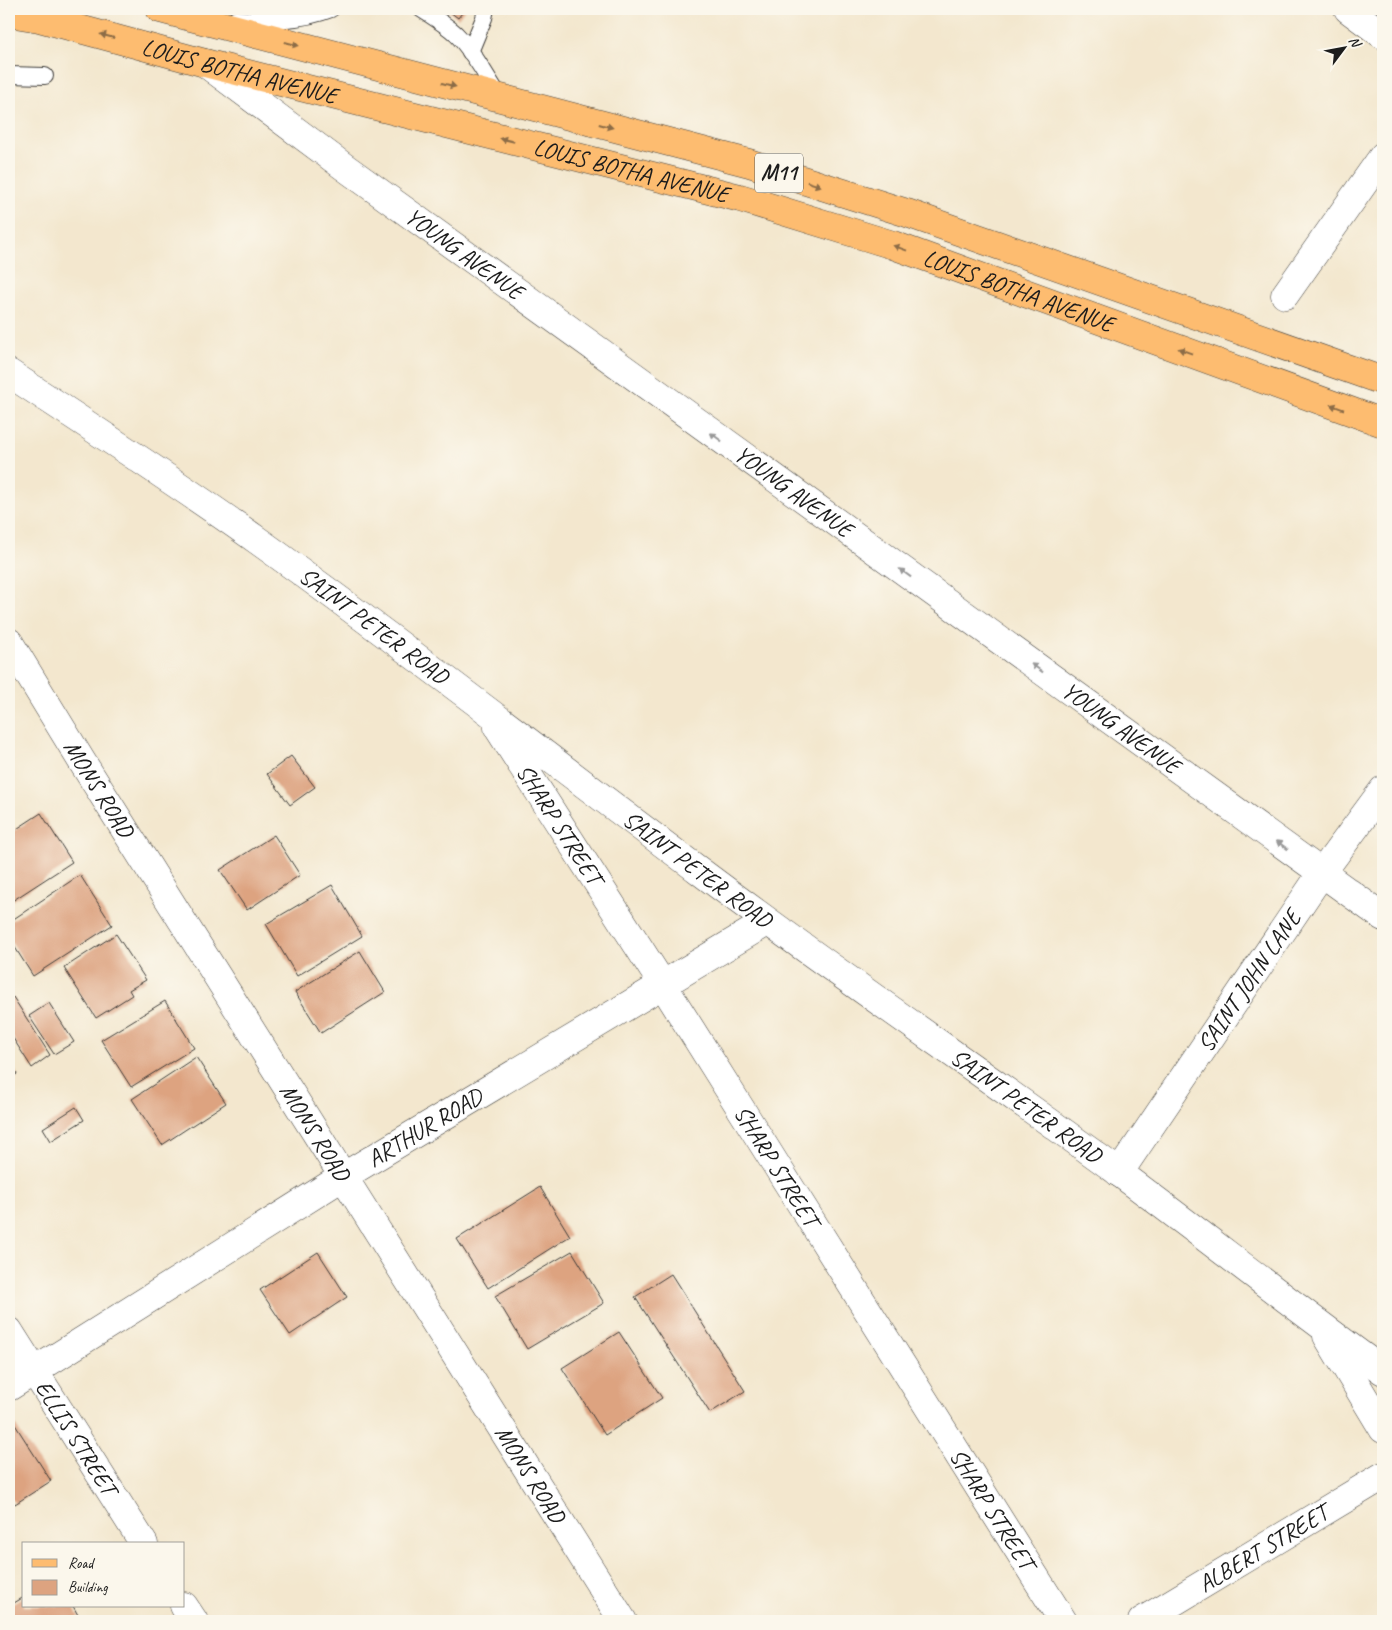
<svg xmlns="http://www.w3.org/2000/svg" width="1392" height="1630" font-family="Caveat,sans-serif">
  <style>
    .building { fill: #dda380 }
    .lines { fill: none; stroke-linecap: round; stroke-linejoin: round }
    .service-casing { stroke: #3c3a37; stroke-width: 18 }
    .minor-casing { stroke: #3c3a37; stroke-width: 29 }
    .primary-casing { stroke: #3c3a37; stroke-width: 29 }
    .service { stroke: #fff; stroke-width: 16 }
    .minor { stroke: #fff; stroke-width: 28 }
    .primary { stroke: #fdbc70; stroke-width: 28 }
    .oneway { fill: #8c6c46 }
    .oneway2 { fill: #999 }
    .labels { text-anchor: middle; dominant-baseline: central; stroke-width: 4; stroke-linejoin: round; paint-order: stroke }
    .shield { fill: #fbf7ec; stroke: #5f5e5a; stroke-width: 1 }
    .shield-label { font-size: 22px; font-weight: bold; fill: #1c1c1c }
    .street-label { font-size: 24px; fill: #1c1c1c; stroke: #fbf7ec }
  </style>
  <rect width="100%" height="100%" fill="#fbf7ec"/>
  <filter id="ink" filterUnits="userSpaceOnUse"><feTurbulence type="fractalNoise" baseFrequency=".02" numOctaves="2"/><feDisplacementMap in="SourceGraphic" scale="10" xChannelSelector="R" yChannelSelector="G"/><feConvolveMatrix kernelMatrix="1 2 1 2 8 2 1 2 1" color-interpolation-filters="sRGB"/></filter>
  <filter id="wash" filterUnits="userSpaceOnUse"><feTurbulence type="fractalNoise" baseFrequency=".0096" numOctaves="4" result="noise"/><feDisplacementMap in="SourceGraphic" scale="20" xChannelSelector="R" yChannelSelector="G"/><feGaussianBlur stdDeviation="1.12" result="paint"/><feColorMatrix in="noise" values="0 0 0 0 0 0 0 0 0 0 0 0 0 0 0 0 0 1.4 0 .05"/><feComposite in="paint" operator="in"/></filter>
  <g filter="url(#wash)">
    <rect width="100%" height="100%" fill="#f3e7ce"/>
    <g id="blocks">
      <g class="building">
        <path d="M446,9H465L458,18Z"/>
        <path d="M291,756L315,787L290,805L267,774Z"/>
        <path d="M41,813L72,862L9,903V834Z"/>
        <path d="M274,835L300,875L247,910L220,870Z"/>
        <path d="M80,875L112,925L33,976L9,938V922Z"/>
        <path d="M332,885L362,936L297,976L266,924Z"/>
        <path d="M116,934L146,980L129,990L132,995L96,1018L64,968Z"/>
        <path d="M360,951L385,992L321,1033L295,992Z"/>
        <path d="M13,997L50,1055L32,1068L9,1032V1000Z"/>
        <path d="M165,1001L194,1048L131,1087L101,1040Z"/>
        <path d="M49,1003L74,1042L54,1054L29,1016Z"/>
        <path d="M196,1057L226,1103L162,1145L132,1099Z"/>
        <path d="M9,1060L17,1074L9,1079Z"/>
        <path d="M76,1107L84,1120L51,1141L43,1128Z"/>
        <path d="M540,1187L570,1236L488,1288L457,1239Z"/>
        <path d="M572,1251L604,1303L527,1349L495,1296Z"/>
        <path d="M318,1252L347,1297L290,1335L260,1290Z"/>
        <path d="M671,1274L745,1391L710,1413L635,1297Z"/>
        <path d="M619,1332L662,1398L605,1435L562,1368Z"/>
        <path d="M14,1423L51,1481L15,1504L9,1496V1426Z"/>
        <path d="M24,1597V1606H73L79,1617L72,1621H9V1606Z"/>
      </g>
    </g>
  </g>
  <g filter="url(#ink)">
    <use href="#blocks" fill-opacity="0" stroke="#3c3a37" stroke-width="1"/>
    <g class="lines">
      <g class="service-casing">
        <g id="service">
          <path d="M421,9C433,17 445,24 456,34C474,52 487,78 501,99"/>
          <path d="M236,19C267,21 301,21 331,9"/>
          <path d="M470,52L484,18L486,9"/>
          <path d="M9,75L45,76"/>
        </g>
      </g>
      <g class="minor-casing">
        <g id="minor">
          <path d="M1348,9L1383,35"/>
          <path id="s1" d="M205,63L343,166L1383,917"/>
          <path d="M1285,295L1383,156"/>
          <path id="s2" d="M9,373C92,428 176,482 257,540C407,647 553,762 701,872C838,975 979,1070 1117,1171C1206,1237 1293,1306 1383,1371"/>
          <path id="s3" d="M9,642L81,760L623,1621"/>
          <path id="s4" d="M498,728L663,985L1063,1621"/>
          <path id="s5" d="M1119,1173L1321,874L1383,790"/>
          <path id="s6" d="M9,1331L144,1544"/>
          <path d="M1327,1336L1383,1429"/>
          <path id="s7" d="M9,1387L344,1176L767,922"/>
          <path d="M184,1606L194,1621"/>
          <path id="s8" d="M1142,1621L1383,1476"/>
        </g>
      </g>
      <g class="primary-casing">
        <g id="primary">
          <path d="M160,9L749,163L907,213L1383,381"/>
          <path id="s9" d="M9,13L39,18L205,63L740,198L893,245L1383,423"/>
        </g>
      </g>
      <use href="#service" class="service"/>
      <use href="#minor" class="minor"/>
      <use href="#primary" class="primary"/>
    </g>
    <defs><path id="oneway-solid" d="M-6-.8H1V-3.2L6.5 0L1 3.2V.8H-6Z" transform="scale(1.25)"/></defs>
    <g class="oneway">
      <use href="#oneway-solid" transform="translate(107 36) rotate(-165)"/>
      <use href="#oneway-solid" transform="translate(292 44) rotate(15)"/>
      <use href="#oneway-solid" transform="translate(449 85) rotate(15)"/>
      <use href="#oneway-solid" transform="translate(606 126) rotate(15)"/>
      <use href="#oneway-solid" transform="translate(507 140) rotate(-166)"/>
      <use href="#oneway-solid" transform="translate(814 184) rotate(18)"/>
      <use href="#oneway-solid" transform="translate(900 248) rotate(-160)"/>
      <use href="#oneway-solid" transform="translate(1185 351) rotate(-160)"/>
      <use href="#oneway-solid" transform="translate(1337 407) rotate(-160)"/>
    </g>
    <g class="oneway2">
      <use href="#oneway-solid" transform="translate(716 437) rotate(-144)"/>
      <use href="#oneway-solid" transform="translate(905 573) rotate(-144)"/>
      <use href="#oneway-solid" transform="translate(1037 668) rotate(-144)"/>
      <use href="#oneway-solid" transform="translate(1282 845) rotate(-144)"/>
    </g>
  </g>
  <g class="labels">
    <rect class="shield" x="755" y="153.5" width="48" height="39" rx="4"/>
    <g class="shield-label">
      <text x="779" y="173">M11</text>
    </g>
    <g class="street-label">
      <text stroke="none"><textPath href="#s9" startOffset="238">LOUIS BOTHA AVENUE</textPath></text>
      <text stroke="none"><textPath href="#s9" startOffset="642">LOUIS BOTHA AVENUE</textPath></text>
      <text stroke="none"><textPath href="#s1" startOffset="322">YOUNG AVENUE</textPath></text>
      <text stroke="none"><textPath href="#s9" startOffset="1048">LOUIS BOTHA AVENUE</textPath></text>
      <text stroke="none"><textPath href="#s1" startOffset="728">YOUNG AVENUE</textPath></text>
      <text stroke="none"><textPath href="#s2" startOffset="444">SAINT PETER ROAD</textPath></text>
      <text stroke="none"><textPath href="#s1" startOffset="1132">YOUNG AVENUE</textPath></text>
      <text stroke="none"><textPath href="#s3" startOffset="172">MONS ROAD</textPath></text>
      <text stroke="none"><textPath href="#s4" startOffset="114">SHARP STREET</textPath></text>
      <text stroke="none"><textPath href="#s2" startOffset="849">SAINT PETER ROAD</textPath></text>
      <text stroke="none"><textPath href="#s5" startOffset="232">SAINT JOHN LANE</textPath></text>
      <text stroke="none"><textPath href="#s2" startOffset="1254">SAINT PETER ROAD</textPath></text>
      <text stroke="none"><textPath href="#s7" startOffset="490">ARTHUR ROAD</textPath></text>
      <text stroke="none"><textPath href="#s3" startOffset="578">MONS ROAD</textPath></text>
      <text stroke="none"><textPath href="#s4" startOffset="519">SHARP STREET</textPath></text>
      <text stroke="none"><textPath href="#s6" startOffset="126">ELLIS STREET</textPath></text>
      <text stroke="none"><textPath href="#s3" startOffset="982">MONS ROAD</textPath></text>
      <text stroke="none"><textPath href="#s4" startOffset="924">SHARP STREET</textPath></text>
      <text stroke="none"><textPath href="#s8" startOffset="141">ALBERT STREET</textPath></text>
    </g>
  </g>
  <rect width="1392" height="1630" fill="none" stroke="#fbf7ec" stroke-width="30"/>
  <rect x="22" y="1542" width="162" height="65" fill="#fbf7ec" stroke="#a29f99"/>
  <rect x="32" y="1559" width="25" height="8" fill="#fdbc70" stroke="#a29f99"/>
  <text x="68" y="1568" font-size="15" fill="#1c1c1c">Road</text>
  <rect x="32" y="1580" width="25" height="15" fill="#dda380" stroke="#a29f99"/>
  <text x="68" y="1592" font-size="15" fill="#1c1c1c">Building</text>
  <g transform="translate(1344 48) rotate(58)" stroke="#fbf7ec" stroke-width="4" paint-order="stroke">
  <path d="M0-4L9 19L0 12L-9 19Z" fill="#1c1c1c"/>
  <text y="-8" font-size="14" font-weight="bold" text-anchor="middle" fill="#1c1c1c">N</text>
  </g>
</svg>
